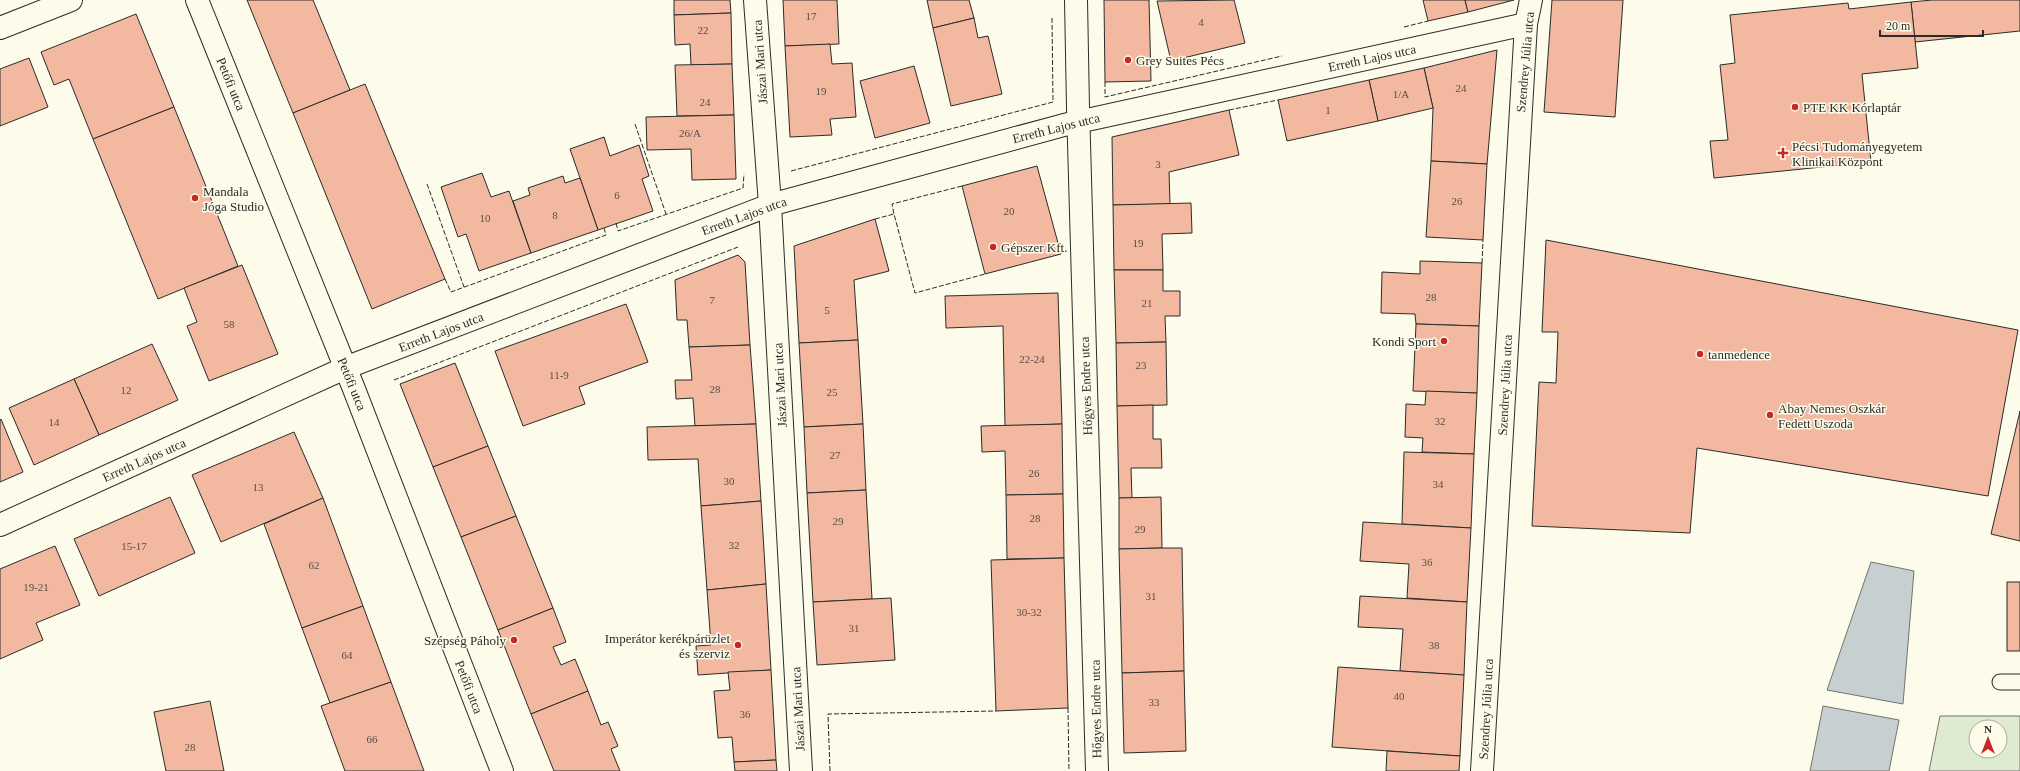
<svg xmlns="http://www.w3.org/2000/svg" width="2020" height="771" font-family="Georgia,serif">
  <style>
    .green { fill: #deebd1; stroke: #74746e; fill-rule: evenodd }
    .water { fill: #c7d0d0; stroke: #74746e }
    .building { fill: #f2b8a0; stroke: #2b2b2b }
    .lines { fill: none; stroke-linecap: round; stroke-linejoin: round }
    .service-casing { stroke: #2b2b2b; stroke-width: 17 }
    .minor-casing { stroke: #2b2b2b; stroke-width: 24 }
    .service { stroke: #fdfbea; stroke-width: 15 }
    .minor { stroke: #fdfbea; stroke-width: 22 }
    .fence { stroke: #2b2b2b; stroke-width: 1; stroke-dasharray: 5 2; stroke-linecap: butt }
    .poi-dot { fill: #c62828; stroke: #fdfbea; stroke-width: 1.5 }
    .labels { text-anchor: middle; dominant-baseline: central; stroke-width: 3; stroke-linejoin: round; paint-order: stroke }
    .number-label { font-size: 11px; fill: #5d4e48 }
    .street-label { font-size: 13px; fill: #2b2b2b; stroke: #fdfbea }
    .poi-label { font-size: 13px; fill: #2b2b2b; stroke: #fdfbea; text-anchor: start }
  </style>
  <rect width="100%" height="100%" fill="#fdfbea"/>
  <path class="green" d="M1940,716H2020V771H1929ZM1976,727H2000V751H1976Z"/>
  <g class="water">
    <path d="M1871,562L1914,571L1903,704L1827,690Z"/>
    <path d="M1823,706L1899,720L1889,771H1810Z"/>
  </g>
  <g class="building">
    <path d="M247,0H313L350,90L293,113Z"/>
    <path d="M674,0H730L731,13L674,15Z"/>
    <path d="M783,0H837L839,44L785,46Z"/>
    <path d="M927,0H969L974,18L933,28Z"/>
    <path d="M1104,0H1149L1151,81L1105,82Z"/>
    <path d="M1234,0L1245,43L1171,61L1157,1Z"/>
    <path d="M1423,0H1465L1468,12L1428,21Z"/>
    <path d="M1465,0H1514L1468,12Z"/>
    <path d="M1552,0H1623L1615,117L1544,112Z"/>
    <path d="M1932,0H2020V31L1915,42L1911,2Z"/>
    <path d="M1911,2L1918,68L1862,74L1871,162L1714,178L1710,141L1728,140L1720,65L1735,63L1730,15L1848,3L1849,9Z"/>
    <path d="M731,13L732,64L691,65L690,44L675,45L674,15Z"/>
    <path d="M136,14L174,107L93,139L69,79L54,85L41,52Z"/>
    <path d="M974,18L978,38L988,36L1002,94L951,106L933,28Z"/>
    <path d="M830,44L832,64L852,63L856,117L830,119L832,135L790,137L785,46Z"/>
    <path d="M1497,50L1487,164L1431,161L1433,108L1424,68Z"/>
    <path d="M29,58L48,107L0,126V69Z"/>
    <path d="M732,64L734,115L677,116L675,65Z"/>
    <path d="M914,66L930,123L875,138L860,81Z"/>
    <path d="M1424,68L1433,108L1378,121L1369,80Z"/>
    <path d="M1369,80L1378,121L1287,141L1278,100Z"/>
    <path d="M365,84L445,279L372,309L293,113Z"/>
    <path d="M174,107L238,266L158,299L93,139Z"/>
    <path d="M1229,110L1239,155L1169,172L1170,204L1113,205L1112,137Z"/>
    <path d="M734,115L736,179L692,180L691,149L647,150L646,117Z"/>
    <path d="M604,137L610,156L639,145L649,176L642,179L653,211L598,230L570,149Z"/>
    <path d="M1431,161L1487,164L1483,240L1426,237Z"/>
    <path d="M1037,166L1061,254L985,274L962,186Z"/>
    <path d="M482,173L491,197L509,191L531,253L479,271L466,234L458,237L441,187Z"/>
    <path d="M563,176L565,183L580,178L598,230L531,253L513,201L530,195L528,188Z"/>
    <path d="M1191,203L1192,233L1162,234L1163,270H1114L1113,205Z"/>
    <path d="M875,219L889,271L854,280L858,340L799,343L794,246Z"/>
    <path d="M1546,240L2018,330L1988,496L1697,448L1690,533L1532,526L1539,382L1556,383L1558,332H1542Z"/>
    <path d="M738,255L745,262L750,345L689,347L687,320H677L675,280Z"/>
    <path d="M1420,261L1482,263L1479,326L1416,324L1415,314L1381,313L1382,272L1420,274Z"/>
    <path d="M242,265L278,354L209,381L187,326L197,322L184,288Z"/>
    <path d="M1114,270H1163V291H1180V316H1165L1166,342L1116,343Z"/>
    <path d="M1058,293L1062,424L1005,426L1003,326L946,328L945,296Z"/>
    <path d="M626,304L648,362L579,387L585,404L523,426L495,351Z"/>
    <path d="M1416,324L1479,326L1477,393L1413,391Z"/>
    <path d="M858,340L863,424L804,427L799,343Z"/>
    <path d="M1166,342L1167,405L1117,406L1116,343Z"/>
    <path d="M152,344L178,400L99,435L74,379Z"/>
    <path d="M750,345L756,424L695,426L693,398L676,399L675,380H692L689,347Z"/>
    <path d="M455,363L488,446L433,467L400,384Z"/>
    <path d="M74,379L99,435L34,465L9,408Z"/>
    <path d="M1426,391L1477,393L1474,454L1422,452L1423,438L1405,437L1406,404L1425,405Z"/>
    <path d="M1153,405V439H1161L1162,468H1131L1132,498H1119L1117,406Z"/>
    <path d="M2020,411V541L1991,534Z"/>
    <path d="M1,419L23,472L0,482V420Z"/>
    <path d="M756,424L761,501L701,506L698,459L648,460L647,427Z"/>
    <path d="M863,424L866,490L807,493L804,427Z"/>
    <path d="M1062,424L1063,494L1006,495L1005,451L982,452L981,426Z"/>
    <path d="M294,432L323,498L221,542L192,475Z"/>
    <path d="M488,446L516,516L461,537L433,467Z"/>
    <path d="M1404,452L1474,454L1471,528L1402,524Z"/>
    <path d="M866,490L872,599L813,602L807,493Z"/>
    <path d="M1063,494L1064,558L1007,559L1006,495Z"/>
    <path d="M170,497L195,553L99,596L74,539Z"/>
    <path d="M1161,497L1162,548L1119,549V498Z"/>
    <path d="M323,498L363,606L302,628L264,524Z"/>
    <path d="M761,501L766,584L707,590L701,506Z"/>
    <path d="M516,516L553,608L498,630L461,537Z"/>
    <path d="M1363,522L1471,528L1467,602L1407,598L1409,564L1360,561Z"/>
    <path d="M55,546L80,605L36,623L43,640L0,659V569Z"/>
    <path d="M1162,548H1182L1184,671L1122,673L1119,549Z"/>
    <path d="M1064,558L1068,708L996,711L991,560Z"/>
    <rect x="2007" y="582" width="13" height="69"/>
    <path d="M766,584L771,670L698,675L696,646L711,645L707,590Z"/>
    <path d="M1360,596L1467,602L1464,675L1400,671L1403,629L1358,627Z"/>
    <path d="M891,598L895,660L817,665L813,602Z"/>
    <path d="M363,606L391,682L330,703L302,628Z"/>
    <path d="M553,608L566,642L553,647L561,665L575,659L588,691L531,714L498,630Z"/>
    <path d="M1338,667L1464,675L1460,756L1332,747Z"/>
    <path d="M771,670L776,760L734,762L732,737L718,738L714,691L730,690L728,672Z"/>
    <path d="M1184,671L1186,751L1124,753L1122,673Z"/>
    <path d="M391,682L424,771H345L321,706Z"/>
    <path d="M588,691L601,725L608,722L618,746L611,749L620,771H554L531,714Z"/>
    <path d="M210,701L224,771H166L154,712Z"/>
    <path d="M1387,751L1460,756L1459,771H1386Z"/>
    <path d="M776,760L777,771H735L734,762Z"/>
  </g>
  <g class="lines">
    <g class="service-casing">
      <path id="service" d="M2000,682H2020"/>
    </g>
    <g class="minor-casing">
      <g id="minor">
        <path d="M197,0L354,389L502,771"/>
        <path d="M755,0L770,205L801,771"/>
        <path d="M1076,0L1078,108L1097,771"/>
        <path d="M0,28L71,0"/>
        <path d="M0,525L345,368L770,205L1064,125L1526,24"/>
        <path d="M1482,771L1526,24L1531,0"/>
      </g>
    </g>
    <use href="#service" class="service"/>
    <use href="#minor" class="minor"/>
    <g class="fence">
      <path d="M1404,27L1428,21"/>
      <path d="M1105,82V97L1282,56"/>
      <path d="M1229,110L1278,100"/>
      <path d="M635,124L666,214"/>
      <path d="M791,171L1053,102L1052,17"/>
      <path d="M427,184L464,287"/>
      <path d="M962,186L892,204L894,214L915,293L985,274"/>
      <path d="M875,219L894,214"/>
      <path d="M616,223L618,231L743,188L744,174"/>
      <path d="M1482,263L1483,240"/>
      <path d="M445,279L451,292L606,235L604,228"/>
      <path d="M394,380L738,247"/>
      <path d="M1068,708L1069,771"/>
      <path d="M830,771L828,714L996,711"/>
    </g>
  </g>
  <g class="poi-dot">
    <circle cx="1128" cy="60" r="4"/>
    <circle cx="1795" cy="107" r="4"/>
    <path d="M1781 147h4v4h4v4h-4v4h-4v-4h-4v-4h4z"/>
    <circle cx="195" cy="198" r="4"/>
    <circle cx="993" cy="247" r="4"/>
    <circle cx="1444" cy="341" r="4"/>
    <circle cx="1700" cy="354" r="4"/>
    <circle cx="1770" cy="415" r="4"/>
    <circle cx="514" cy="640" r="4"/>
    <circle cx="738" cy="645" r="4"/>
  </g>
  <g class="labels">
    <g class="number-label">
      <text x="811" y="16">17</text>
      <text x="1201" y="22">4</text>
      <text x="703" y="30">22</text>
      <text x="1461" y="88">24</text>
      <text x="821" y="91">19</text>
      <text x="1401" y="94">1/A</text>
      <text x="705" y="102">24</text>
      <text x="1328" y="110">1</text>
      <text x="690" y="133">26/A</text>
      <text x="1158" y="164">3</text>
      <text x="617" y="195">6</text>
      <text x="1457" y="201">26</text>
      <text x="1009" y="211">20</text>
      <text x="555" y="215">8</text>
      <text x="485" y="218">10</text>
      <text x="1138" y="243">19</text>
      <text x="1431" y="297">28</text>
      <text x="712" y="300">7</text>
      <text x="1147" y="303">21</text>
      <text x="827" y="310">5</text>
      <text x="229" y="324">58</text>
      <text x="1032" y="359">22-24</text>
      <text x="1141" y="365">23</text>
      <text x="559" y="375">11-9</text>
      <text x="715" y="389">28</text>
      <text x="126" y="390">12</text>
      <text x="832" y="392">25</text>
      <text x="1440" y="421">32</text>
      <text x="54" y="422">14</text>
      <text x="835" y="455">27</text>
      <text x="1034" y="473">26</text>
      <text x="729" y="481">30</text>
      <text x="1438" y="484">34</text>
      <text x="258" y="487">13</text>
      <text x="1035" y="518">28</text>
      <text x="838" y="521">29</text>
      <text x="1140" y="529">29</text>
      <text x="734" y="545">32</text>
      <text x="134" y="546">15-17</text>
      <text x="1427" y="562">36</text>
      <text x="314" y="565">62</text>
      <text x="36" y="587">19-21</text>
      <text x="1151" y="596">31</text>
      <text x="1029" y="612">30-32</text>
      <text x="854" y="628">31</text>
      <text x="1434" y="645">38</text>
      <text x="347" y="655">64</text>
      <text x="1399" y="696">40</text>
      <text x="1154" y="702">33</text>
      <text x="745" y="714">36</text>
      <text x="372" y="739">66</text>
      <text x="190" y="747">28</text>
    </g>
    <g class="street-label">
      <text transform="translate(1372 58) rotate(-12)">Erreth Lajos utca</text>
      <text transform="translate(760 62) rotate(-94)">Jászai Mari utca</text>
      <text transform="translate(1525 62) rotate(-85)">Szendrey Júlia utca</text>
      <text transform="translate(231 84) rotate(68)">Petőfi utca</text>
      <text transform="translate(1056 128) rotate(-14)">Erreth Lajos utca</text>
      <text transform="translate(744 216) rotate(-20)">Erreth Lajos utca</text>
      <text transform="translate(441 332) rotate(-21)">Erreth Lajos utca</text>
      <text transform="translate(352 384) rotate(68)">Petőfi utca</text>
      <text transform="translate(780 385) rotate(-93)">Jászai Mari utca</text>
      <text transform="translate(1505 385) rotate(-87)">Szendrey Júlia utca</text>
      <text transform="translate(1086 386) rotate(-92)">Hőgyes Endre utca</text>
      <text transform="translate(144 460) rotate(-24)">Erreth Lajos utca</text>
      <text transform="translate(469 687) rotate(69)">Petőfi utca</text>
      <text transform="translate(798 709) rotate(-93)">Jászai Mari utca</text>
      <text transform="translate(1096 709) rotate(-91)">Hőgyes Endre utca</text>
      <text transform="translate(1486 709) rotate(-87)">Szendrey Júlia utca</text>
    </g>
    <g class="poi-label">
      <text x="1136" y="60">Grey Suites Pécs</text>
      <text x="1803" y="107">PTE KK Kórlaptár</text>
      <text x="1792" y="146">Pécsi Tudományegyetem<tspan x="1792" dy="15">Klinikai Központ</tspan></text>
      <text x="203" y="191">Mandala<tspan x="203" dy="15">Jóga Studio</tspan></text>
      <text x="1001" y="247">Gépszer Kft.</text>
      <text x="1436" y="341" text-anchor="end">Kondi Sport</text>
      <text x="1708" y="354">tanmedence</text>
      <text x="1778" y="408">Abay Nemes Oszkár<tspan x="1778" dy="15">Fedett Uszoda</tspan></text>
      <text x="730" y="638" text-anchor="end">Imperátor kerékpárüzlet<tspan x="730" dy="15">és szerviz</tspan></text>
      <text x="506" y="640" text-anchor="end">Szépség Páholy</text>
    </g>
  </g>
  <g transform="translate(1988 739)"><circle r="19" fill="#fdfbea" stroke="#a9a89e"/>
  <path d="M0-3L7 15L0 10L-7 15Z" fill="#c62828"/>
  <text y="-6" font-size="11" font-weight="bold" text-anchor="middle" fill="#2b2b2b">N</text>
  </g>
  <path d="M1880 30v6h103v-6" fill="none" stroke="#2b2b2b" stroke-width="2"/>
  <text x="1886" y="30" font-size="12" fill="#2b2b2b" stroke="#fdfbea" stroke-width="3" paint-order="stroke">20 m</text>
</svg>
